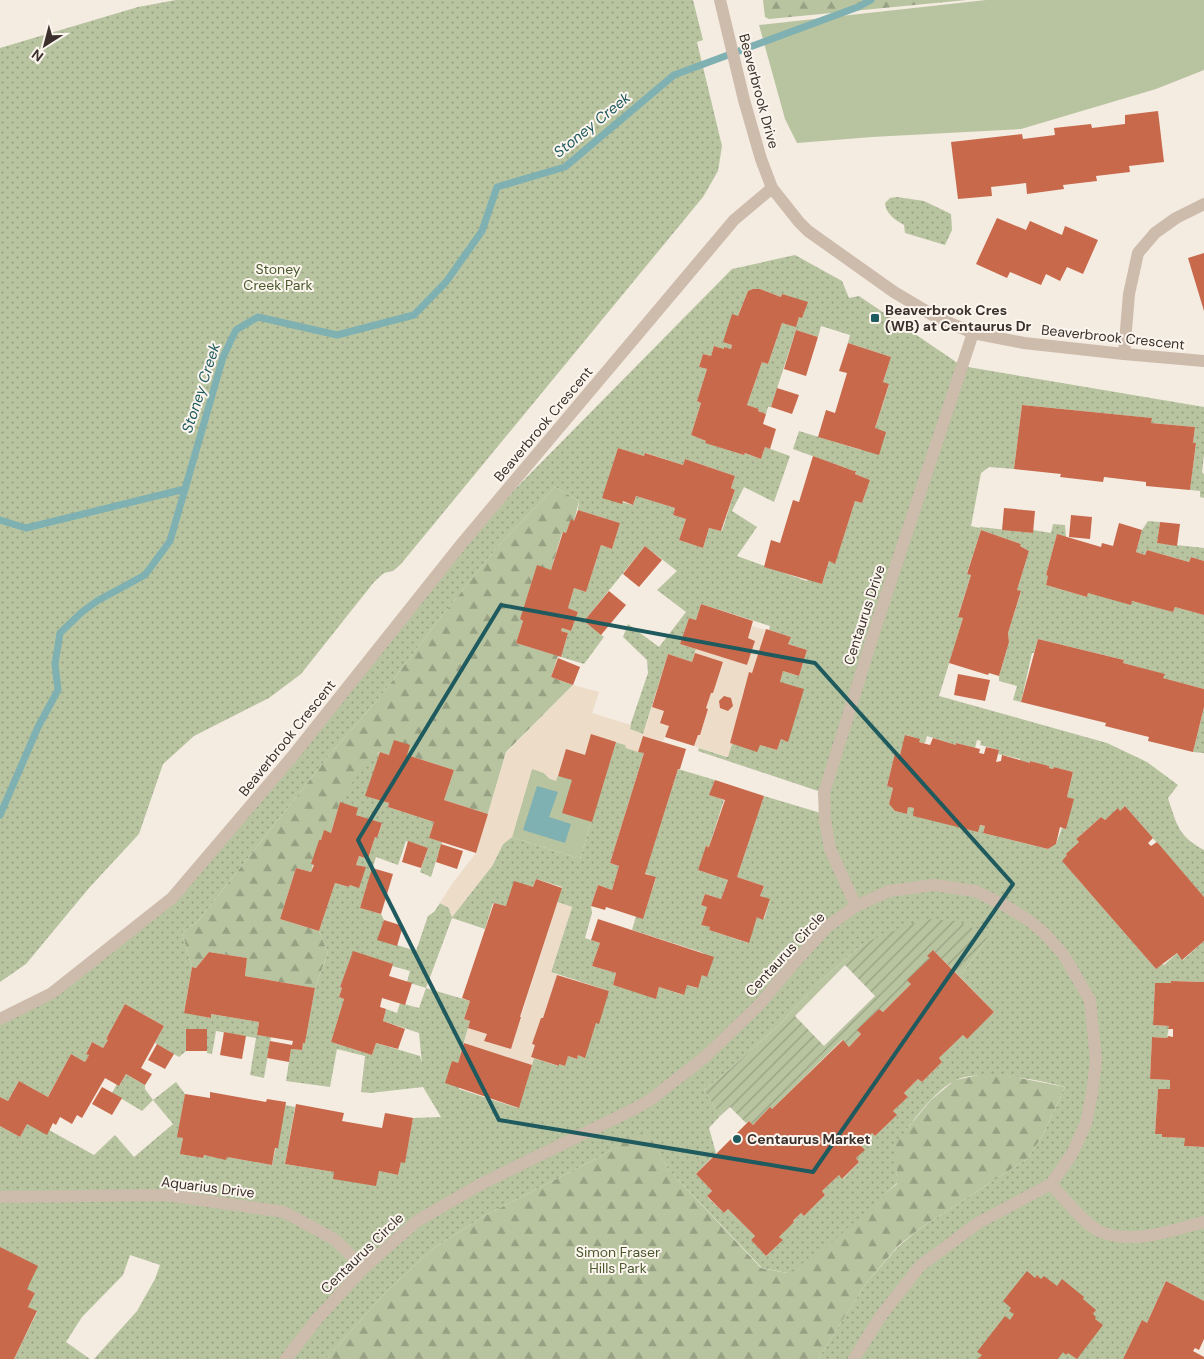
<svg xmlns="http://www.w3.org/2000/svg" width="1204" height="1359" font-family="'DM Sans',sans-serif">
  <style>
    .grass { fill: #b8c4a0 }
    .forest { fill: url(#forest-firs) }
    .park { fill: url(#park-dots); fill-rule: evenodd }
    .garden { fill: url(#garden-furrows); fill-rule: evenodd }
    .plaza { fill: #ecdcc8 }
    .water { fill: #7fb0b2 }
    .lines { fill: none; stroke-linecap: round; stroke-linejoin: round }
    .stream { stroke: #7fb0b2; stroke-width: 7 }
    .building { fill: #c8694b }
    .minor { stroke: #cdbbac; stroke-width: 12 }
    .marked { fill: none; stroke: #1f5a5e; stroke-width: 4; stroke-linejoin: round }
    .poi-dot { fill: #1f5a5e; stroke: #fbf5ee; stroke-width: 2 }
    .labels { text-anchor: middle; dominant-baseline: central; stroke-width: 4; stroke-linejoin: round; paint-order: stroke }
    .street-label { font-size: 14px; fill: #3b302b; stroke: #fbf5ee }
    .park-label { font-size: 14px; fill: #4a5a2e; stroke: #fbf5ee }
    .poi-label { font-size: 14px; font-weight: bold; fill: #3b302b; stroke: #fbf5ee; text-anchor: start }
    .water-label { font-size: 15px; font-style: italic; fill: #1f5a5e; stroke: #fbf5ee }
  </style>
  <defs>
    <pattern id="forest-firs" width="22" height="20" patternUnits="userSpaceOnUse" patternTransform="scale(1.25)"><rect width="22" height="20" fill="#b8c4a0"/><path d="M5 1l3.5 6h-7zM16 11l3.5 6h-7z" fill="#97a083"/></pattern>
    <pattern id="park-dots" width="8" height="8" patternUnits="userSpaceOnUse" patternTransform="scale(1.25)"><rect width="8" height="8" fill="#b8c4a0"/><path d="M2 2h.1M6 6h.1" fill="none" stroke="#97a083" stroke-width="1.8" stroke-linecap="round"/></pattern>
    <pattern id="garden-furrows" width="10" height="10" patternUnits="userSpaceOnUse" patternTransform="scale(1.25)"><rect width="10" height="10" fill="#b8c4a0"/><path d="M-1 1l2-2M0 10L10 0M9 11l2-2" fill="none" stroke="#97a083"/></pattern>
  </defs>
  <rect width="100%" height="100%" fill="#f4ebe1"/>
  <g class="grass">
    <path d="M986,0H1204V70L1156,89L1021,129L872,137L797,143L785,119L759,25Z"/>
    <path d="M591,734L616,742L580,859L512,837L532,768L544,773L550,779L558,776Z"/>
  </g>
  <g class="forest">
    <path d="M763,0H967L769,19L765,17Z"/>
    <path d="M555,487L579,501L574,521L571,520L566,533H562L551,570L537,566L520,619L523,621L516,643L558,656L551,677L573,685L506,752L488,814L444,800L454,770L407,755H389L379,752L340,802L331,833L324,831L321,840H319L311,872L296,868L280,919L319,931L328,953L315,988L245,976L247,958L209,952L196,968L192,967L182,933L198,921L331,753L380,697L441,617L499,545Z"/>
    <path d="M984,1074L1015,1077L1065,1087L1043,1135L1027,1159L922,1227L899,1245L866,1283L818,1359H326L386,1292L434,1248L484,1216L601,1156L646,1129L668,1169L761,1268L787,1273L897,1184L895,1143L931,1100L955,1080Z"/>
  </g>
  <g class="park">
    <path d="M176,0H693L703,40L697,42L722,146L718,171L703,197L401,564L393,571L384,573L374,582L301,674L269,698L194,736L163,764L139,834L89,888L26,964L0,982V48L138,7Z"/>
    <path d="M897,197L924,201L951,214L952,230L945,245L905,233L904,225C895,220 886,214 885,203L890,198Z"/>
    <path d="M795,255L842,281L849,298L859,296L962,366L1204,407V455L1202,473L1204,474V498L1200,497V491L1190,490L1196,443H1193L1195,427L1151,423V418L1022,405L1014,469L989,467L981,473L971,526L979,528L980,527L1033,533V530L1051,533L1053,524L1065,525L1066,537L1057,535L1046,575L1048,576L1046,585L1087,597L1088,593L1146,604L1173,612L1175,607L1204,615V689L1163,678L1164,674L1123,663L1124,660L1038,639L1034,653H1032L1021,702L1013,700L1017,686L999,681V676L1009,642L1008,633L1021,592L1017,590L1029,551L1020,546L1021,544L981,530L967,573L971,575L958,616L963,618L939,696L1107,743L1147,762L1178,785L1168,798C1177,825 1178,836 1204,850V897L1125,806L1120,811L1118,809L1105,820L1101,817L1076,839L1079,842L1067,854V855L1062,861L1156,969L1162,964L1164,965L1177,953L1183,960L1204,941V982L1171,981V983H1155L1153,1025L1169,1026L1167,1038L1152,1037L1150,1079L1170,1080V1089H1158L1155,1134H1162V1137L1185,1138V1146L1204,1147V1301L1166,1281L1147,1323L1142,1321L1123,1359H818L866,1283L899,1246L922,1227L1027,1159L1043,1135L1065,1087C1040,1080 977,1068 954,1081C930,1095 913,1122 896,1143L897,1183L827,1247L788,1273L762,1268L668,1169L646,1130L601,1156L484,1216L434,1248L386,1292L326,1359H94L137,1311L155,1279L160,1265L130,1255L123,1275L82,1317L66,1342L90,1359H14L37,1312L28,1307L35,1293L27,1289L0,1247V1126L20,1137L27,1124L49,1130L94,1155L115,1135L134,1157L173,1124L153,1100L142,1111L112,1093L117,1084L120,1085L126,1074L145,1085V1089L153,1100L176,1082L185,1094L178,1136L183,1138L181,1154L203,1158L204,1155L226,1159L227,1157L272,1165L285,1105L295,1107L285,1164L334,1172L379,1171L398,1175L401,1162H405L413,1118L441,1117L423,1087L370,1093L361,1092L365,1056L337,1049L330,1087L286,1081L291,1049L302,1050L303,1043H305L315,988L328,953L319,931L335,883L349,887L365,867L356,865L359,856L368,859L375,837L377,838L382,824L356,815L340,802L362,767L380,752L366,796L389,803L388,807L434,822L429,838L442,842L431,877L420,872L428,848L406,841L398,865L376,857L360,908L381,914L384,920L378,939L416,951L428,916L434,912L440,903L449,908L452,917L492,866L503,844L512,837L580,859L616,742L627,745L626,748L644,753L610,863L619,866L612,890L598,885L591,906L592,913L585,938L600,943L592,966L616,973L613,985L656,998L659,987L683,995L687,985L697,988L702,975L704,953L632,930L636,916L643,918L656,878L645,873L678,769L715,780L710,795L724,800L709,847L707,846L698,870L728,880L721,899L705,894L701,905L707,907L701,925L710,927L709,930L748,943L757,917L764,919L770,900L760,896L764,886L737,877L764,796L824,814V793L698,751L699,748L727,757L732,744L760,745L777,750L781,739L788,741L780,682L783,671L799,676L807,650L788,644L791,637L769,630L770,626L701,604L696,620L689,618L680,644L696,649L692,662L668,654L643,734L629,729L648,673L647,660L623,637L628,624L659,647L686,612L657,590L677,571L645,546L584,621L604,637L584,664L561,657L568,633L561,631L562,628L571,631L578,612L568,608L574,588L586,592L601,545L612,549L620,523L578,510L579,501L555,487L499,545L441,617L380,697L331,753L198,921L182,933L192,967L184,1012L210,1018L211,1014L259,1022L257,1035L271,1037L264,1078L250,1075L256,1038L216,1031L212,1054L207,1053V1029L186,1030V1051L179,1057L155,1043L164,1026L125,1004L106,1039L108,1040L103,1048L92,1042L86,1053L89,1055L85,1062L71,1054L48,1097L19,1081L8,1101L0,1097V1019L52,993L172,898L463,542L732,269ZM760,289L781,297L782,294L807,303L802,317H799L796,326L782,323L768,364L762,362L747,405L759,409L758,411L766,414L768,407H771L796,330L818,337L821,326L850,335L848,343L891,357L883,382L889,385L875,428L861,450L799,431L793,449L854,471L856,472L855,474L870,480L862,503L855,501L835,563L829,561L822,584L808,579L807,581L737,556L757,527L732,511L744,487L774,502L790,456L765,447L761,459L745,453L744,455L706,443V441L691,435L701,403L697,401L707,369L699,367L703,354L711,356L714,346L724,349V347L731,349L732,345L724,342L738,316L748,291ZM618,448L644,456L646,453L683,465L685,459L735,476L731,488L735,490L722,531L709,528L703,548L679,540L686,519L673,515L675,508L636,496L633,505L603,497ZM906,735L919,739V742L925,743L927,736L956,745V743L975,748L977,740L981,741L980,745L999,750L998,754L1020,759V761L1030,763V761L1049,766V768L1053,769L1054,767L1073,772L1067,797L1073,799L1066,828H1062L1056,844L1048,849L983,833L985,826L932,820L914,816V808L908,807L907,814L895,811L889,804L893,788L887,786L895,753L900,755ZM536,879L562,887L557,902L572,907L551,972L609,991L596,1023L584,1057L578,1055L577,1059L568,1056L565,1066L559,1064L558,1066L534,1058L518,1108L459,1089L458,1063L470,1021L464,1019L470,1001L426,988L452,918L485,929L493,903L506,906L533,887ZM989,936L960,977L994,1012L967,1038L963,1035L939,1058L942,1062L922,1082L918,1079L904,1093L908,1097L893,1111L896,1116L875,1136L872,1133L860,1145L864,1150L856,1158L859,1162L843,1179L839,1175L822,1191L825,1195L804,1216L801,1213L779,1237L782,1241L766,1256L751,1240L755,1236L728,1209L724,1213L707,1197L712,1191L696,1174L716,1153L709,1128L720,1116L704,1090L731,1068L780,1024L816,985L864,943ZM353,952L393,964L392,966L410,971L407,982L426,988L419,1008L400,1003L397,1013L386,1009L383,1021L419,1033L422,1064L420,1056L376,1043L372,1055L331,1042L344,999L339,997L342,988L340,987Z"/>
    <path d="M1148,521L1160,522L1157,543L1204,548V561L1191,557L1189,562L1147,550L1145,555L1136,552L1142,530Z"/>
    <path d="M1204,707V753L1193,752Z"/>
  </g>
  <path class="garden" d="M928,919L956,921L989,936L960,977L934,951L928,956L930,958L911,984L883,1012L879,1009L858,1030L861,1034L849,1047L842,1040L772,1109L769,1108L753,1125L749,1121L746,1123L730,1107L720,1116L704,1090L731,1068L780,1024L816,985L864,943L904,927ZM845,965L875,996L824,1046L795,1016Z"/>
  <g class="plaza">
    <path d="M752,626L765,630L752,673H749L741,699L742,701L730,743L732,744L728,757L694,746L698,735H700L708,709L706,708L711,693H713L723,663L695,653L696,649L747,665L755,641L748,638Z"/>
    <path d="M573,685L599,692L592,713L631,725L630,729L643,734L652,707L664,711L669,726L663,741L643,736L638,752L626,748L625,745L591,735L585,755L566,750L556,781L550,779L544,773L532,769L512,837L503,844L492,866L452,917L449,908L440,903L452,884L476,853L506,753Z"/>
    <path d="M557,902L572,907L551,972L557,975L543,1018H541L533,1044L535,1045L531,1057L534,1058L532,1065L464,1043L468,1028L487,1034L485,1041L511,1049Z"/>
  </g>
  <path class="water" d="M537,786L558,792L549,817L571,824L565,843L523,830Z"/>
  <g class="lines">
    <g class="stream">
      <path d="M0,520L26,528L185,489L223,357L236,330L258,317L337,335L414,315L446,282L482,231L497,187L565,167L674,75L858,7L871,0"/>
      <path d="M0,815L38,727L58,690L55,664L60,633L82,612L97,601L145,575L170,541L185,489"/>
    </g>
  </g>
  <g class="building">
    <path d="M1158,111L1164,162L1129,166L1130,172L1096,176L1097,181L1063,185L1064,189L1027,194L1026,183L991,187L992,196L958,199L951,142L1022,134L1023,139L1055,135L1054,128L1091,124L1092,128L1125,124V115Z"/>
    <path d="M997,218L1026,230L1030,221L1062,235L1065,226L1098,240L1083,274L1067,267L1060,281L1046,274L1041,285L1010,272L1007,278L976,264Z"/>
    <path d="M1204,253V311L1188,258Z"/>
    <path d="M753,289H760L781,297L782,294L808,302L802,318L799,317L796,327L782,323L768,364L762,362L747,405L759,409L758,411L766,414L763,424L776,429L770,449L765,447L761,459L745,453L744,455L705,443L706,441L691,435L701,403L697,401L707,369L699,367L703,354L711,356L714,346L724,349V347L731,349L732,345L723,342L732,314L738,316L748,291Z"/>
    <path d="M796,330L818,337L806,376L784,369Z"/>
    <path d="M848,343L891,357L883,382L889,384L875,428L886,432L879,455L818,437L826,410L835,413L847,373L839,371Z"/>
    <path d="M777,388L799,395L792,414L771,407Z"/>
    <path d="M1022,405L1152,418L1151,423L1195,427L1193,443H1196L1190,490L1146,486V482L1104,477L1103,482L1060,477L1061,474L1014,469Z"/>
    <path d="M618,448L644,456L645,453L683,465L685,459L735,476L731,488L735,490L721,531L709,528L703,548L679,540L686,519L673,515L675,508L636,496L633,505L623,501L622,504L602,498Z"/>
    <path d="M813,456L854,471H856L855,474L870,480L862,503L855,501L835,564L829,561L822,584L764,567L771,540L780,543L793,500L799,502Z"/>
    <path d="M1004,508L1035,511L1033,533L1002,530Z"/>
    <path d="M578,510L620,523L612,549L601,545L586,592L574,588L568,608L578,612L571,631L562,628L561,631L568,633L561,657L516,643L523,621L520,619L537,565L551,570L563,532L566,533L571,519L574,521Z"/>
    <path d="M1071,515L1092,517L1090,539L1069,537Z"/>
    <path d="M1160,522L1180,524L1177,546L1157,543Z"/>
    <path d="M1119,523L1142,530L1136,552L1145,555L1147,550L1189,562L1191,557L1204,561V615L1175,607L1173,612L1132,601L1131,605L1088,593L1087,597L1046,585L1048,576L1046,575L1057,534L1101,547L1102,543L1113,546Z"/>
    <path d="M981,530L1021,544L1020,546L1029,551L1017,590L1021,591L1008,633L1009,642L999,676L989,673L988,675L949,663L963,618L958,617L971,575L967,574Z"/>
    <path d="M645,546L662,560L639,587L623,574Z"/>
    <path d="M609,591L626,605L601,635L584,621Z"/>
    <path d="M701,604L753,621L748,638L755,641L747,665L680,644L689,618L696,620Z"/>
    <path d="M766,629L791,637L788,644L807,650L799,676L783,671L780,682L804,689L788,742L781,739L777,750L760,745L757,752L730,743L749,672L752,673Z"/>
    <path d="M1038,639L1124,660L1123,663L1165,674L1163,678L1204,689V707L1193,752L1148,741L1149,737L1105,726L1106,723L1021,702Z"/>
    <path d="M695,653L723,662L713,693H711L706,708L708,709L700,735H698L694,746L665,737L669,726L660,723L664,711L652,707L668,654L692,662Z"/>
    <path d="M558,658L580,667L573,685L551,677Z"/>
    <path d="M958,674L990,680L985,701L954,695Z"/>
    <path d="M724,696L731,698L733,706L728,711L720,708L719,701Z"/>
    <path d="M591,734L616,742L592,822L562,813L572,780L558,776L566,749L585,755Z"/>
    <path d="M905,735L920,739L919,742L930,745L933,738L956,745V743L980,749L979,753L984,754L986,747L999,750L996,762L1001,761L1002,755L1030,763V761L1049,766V768L1053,769L1054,767L1073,772L1067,797L1074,799L1066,829L1060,827L1056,844L1048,849L983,833L985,826L980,825L978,832L913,816L914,808L908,807L907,814L895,811L889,804L893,788L887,786L895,753L900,755Z"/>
    <path d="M643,736L686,749L680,769H678L645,874L656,877L643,919L606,907L605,910L591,906L598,885L612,890L619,866L610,863L644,753L638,752Z"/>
    <path d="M394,740L410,745L407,755L454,770L444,800L488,814L476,853L429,838L434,822L388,807L389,803L365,796L380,752L389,755Z"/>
    <path d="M715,780L764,796L737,877L764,886L760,896L770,899L763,920L757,917L749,943L709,930L710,927L701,925L707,907L701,905L705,894L721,899L728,880L698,870L706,846L709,847L725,800L709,795Z"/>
    <path d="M340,802L358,808L356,815L382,823L377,838L375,837L368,859L359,856L356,865L366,867L359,888L350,885L349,887L335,883L319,931L280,919L296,868L311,872L314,865L311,864L319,840H321L324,830L331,833Z"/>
    <path d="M1125,806L1153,838L1148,843L1151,846L1157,842L1204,897V941L1182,960L1177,953L1156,969L1062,861L1067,855L1066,854L1079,842L1076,839L1082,834L1101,817L1105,820L1118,808L1120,811Z"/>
    <path d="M408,841L428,848L421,868L402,862Z"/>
    <path d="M441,844L463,851L457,869L436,862Z"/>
    <path d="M372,868L393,874L381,914L360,908Z"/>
    <path d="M536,879L562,888L520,1017H521L511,1049L484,1041L487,1034L468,1028L470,1021L464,1019L470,1001L462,998L494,903L506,906L514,881L533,887Z"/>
    <path d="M598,919L714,957L707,977L702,975L698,988L687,985L684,995L659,987L656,999L613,985L616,973L592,966L600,943L591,940Z"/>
    <path d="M384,920L403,926L397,946L377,940Z"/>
    <path d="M933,950L994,1012L967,1039L963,1035L939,1058L942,1062L922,1082L918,1079L904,1093L908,1097L893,1111L897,1115L875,1136L872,1133L860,1145L865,1150L856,1158L859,1162L842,1179L839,1175L822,1191L825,1195L804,1216L801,1213L793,1221L794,1222L779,1237L783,1240L766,1256L751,1240L755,1236L728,1209L724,1213L707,1196L712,1191L696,1174L749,1121L753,1125L770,1107L772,1109L843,1040L849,1047L861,1034L857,1030L879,1009L883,1012L911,984L907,980L930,958L927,956Z"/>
    <path d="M353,951L393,964L389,976L412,983L405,1005L382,998L380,1007L386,1009L383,1021L405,1029L398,1049L376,1043L372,1055L331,1042L344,999L339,997L342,988L340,987Z"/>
    <path d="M209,952L247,958L245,976L315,988L305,1043H303L302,1050L291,1049L289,1062L267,1058L270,1041L292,1045L293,1041L257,1035L259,1022L211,1014V1018L184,1013L192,967L196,968Z"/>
    <path d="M557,975L609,991L599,1024L596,1023L585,1058L578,1055L577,1059L568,1056L565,1066L559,1064V1066L531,1057L535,1045L532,1044L541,1018H543Z"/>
    <path d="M1171,981L1204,982V1147L1184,1146L1185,1138L1162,1137V1134H1155L1158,1089H1170V1080L1150,1079L1152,1037L1167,1038L1168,1036L1173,1037V1029H1168L1169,1026L1153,1025L1155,983H1171Z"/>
    <path d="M125,1004L164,1026L141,1068L152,1074L145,1085L126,1074L119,1086L105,1078L82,1118L77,1115L72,1124L60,1117L56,1125L53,1123L47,1135L27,1124L20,1137L0,1126V1097L8,1101L19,1081L48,1097L71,1054L85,1062L89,1055L86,1054L92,1042L103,1048L108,1040L106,1039Z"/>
    <rect x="186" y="1029" width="21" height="22"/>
    <path d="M224,1032L246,1036L242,1059L220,1055Z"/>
    <path d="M464,1043L532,1065L519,1108L445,1083L452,1061L458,1063Z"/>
    <path d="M157,1044L174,1054L165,1069L148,1060Z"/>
    <path d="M102,1087L122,1098L112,1115L92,1104Z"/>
    <path d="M210,1092L266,1102L267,1099L286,1102L278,1148H275L272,1165L227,1157L226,1160L204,1155L203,1158L180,1154L183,1138L177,1137L185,1094L210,1098Z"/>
    <path d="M296,1104L344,1113L342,1121L382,1128L385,1113L413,1118L405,1163L401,1162L398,1175L379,1171L376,1186L333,1179L334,1172L285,1164Z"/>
    <path d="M0,1247L38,1266L27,1289L35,1293L28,1307L37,1311L14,1359H0Z"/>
    <path d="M1027,1271L1035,1278L1037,1275L1041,1279L1044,1276L1057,1286L1062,1279L1084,1297L1083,1299L1096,1310L1093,1314L1096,1317L1095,1319L1103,1325L1077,1359L1068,1353L1066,1355L1063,1352L1058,1359H978L982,1355L977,1352L1005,1316L1010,1320L1014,1314L1009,1311L1011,1308L1003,1301Z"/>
    <path d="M1166,1281L1204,1301V1339L1199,1350L1195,1348L1193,1351L1204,1357V1359H1123L1142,1320L1147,1323Z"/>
  </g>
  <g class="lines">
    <g class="minor">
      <path d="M720,0L744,100L761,159L772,188L799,222L808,231L894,292L936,317L973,333L1024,343L1124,354L1204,361"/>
      <path d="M1124,354L1129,294L1138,253L1155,233L1176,218L1204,204"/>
      <path d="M856,906L830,849L825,819L824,793L874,632L973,333"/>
      <path d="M0,1019L52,993L172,898L291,758L463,542L734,220L772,188"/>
      <path d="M1051,1184C1063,1197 1085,1225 1101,1232C1134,1245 1172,1230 1204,1222"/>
      <path d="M0,1197L166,1195L284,1212L334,1239L364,1268"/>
      <path d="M286,1359L317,1319L364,1268L417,1221L481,1184L634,1109L650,1100L705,1057L760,1004L794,963L828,926L856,906L889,891L934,885L975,891L1006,906L1031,922L1045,934L1063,954L1090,1000L1096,1061L1092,1093L1086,1123L1072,1154L1051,1184L978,1223L920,1266L880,1317L854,1359"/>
    </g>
  </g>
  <path class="marked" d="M501,605L815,663L1013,884L813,1172L499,1120L358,840Z"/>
  <g class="poi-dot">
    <rect x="870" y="313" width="10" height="10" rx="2.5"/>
    <circle cx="737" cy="1139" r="5"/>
  </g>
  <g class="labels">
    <g class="street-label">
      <text transform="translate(759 91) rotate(75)">Beaverbrook Drive</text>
      <text transform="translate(1113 337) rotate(6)">Beaverbrook Crescent</text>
      <text transform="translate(543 424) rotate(-50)">Beaverbrook Crescent</text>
      <text transform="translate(864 615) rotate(-72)">Centaurus Drive</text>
      <text transform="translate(287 738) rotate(-51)">Beaverbrook Crescent</text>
      <text transform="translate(785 954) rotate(-47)">Centaurus Circle</text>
      <text transform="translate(208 1187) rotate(7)">Aquarius Drive</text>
      <text transform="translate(362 1253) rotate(-44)">Centaurus Circle</text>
    </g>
    <g class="park-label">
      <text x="278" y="269">Stoney<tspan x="278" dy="16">Creek Park</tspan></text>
      <text x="618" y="1252">Simon Fraser<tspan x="618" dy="16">Hills Park</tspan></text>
    </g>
    <g class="poi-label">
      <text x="885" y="310">Beaverbrook Cres<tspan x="885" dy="16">(WB) at Centaurus Dr</tspan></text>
      <text x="747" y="1139">Centaurus Market</text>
    </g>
    <g class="water-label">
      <text transform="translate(592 125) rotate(-39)">Stoney Creek</text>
      <text transform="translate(201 388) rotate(-72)">Stoney Creek</text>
    </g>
  </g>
  <g transform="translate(45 45) rotate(216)" stroke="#fbf5ee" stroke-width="4" paint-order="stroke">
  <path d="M0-4L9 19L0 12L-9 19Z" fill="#3b302b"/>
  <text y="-8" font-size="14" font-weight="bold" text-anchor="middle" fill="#3b302b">N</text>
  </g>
</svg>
